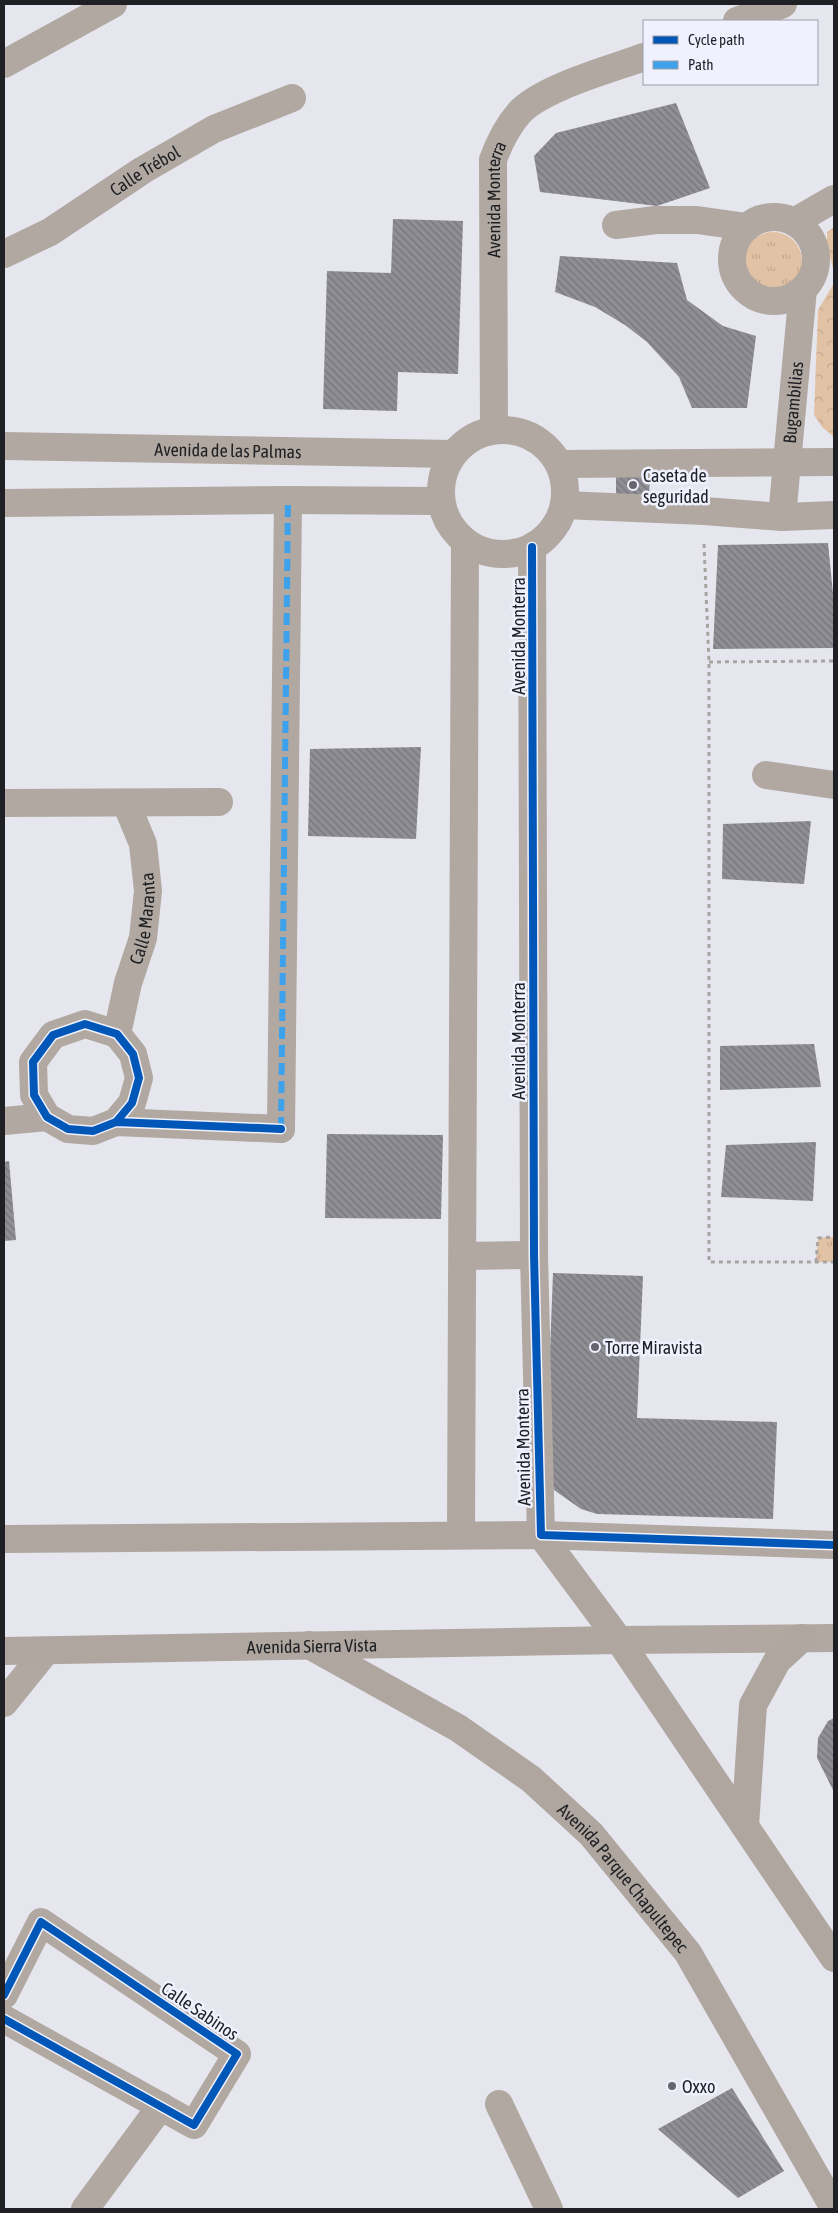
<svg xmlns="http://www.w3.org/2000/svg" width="838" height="2213" font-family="'Asap Condensed',sans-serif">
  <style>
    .grass { fill: url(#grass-tufts) }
    .forest { fill: url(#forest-crowns) }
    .building { fill: url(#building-back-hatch) }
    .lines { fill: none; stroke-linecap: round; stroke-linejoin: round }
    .path { stroke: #a8a4a1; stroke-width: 3; stroke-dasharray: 4 4; stroke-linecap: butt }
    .pedestrian { stroke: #b0a8a1; stroke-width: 28 }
    .minor { stroke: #b0a8a1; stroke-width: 28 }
    .tertiary { stroke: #b0a8a1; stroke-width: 28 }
    .secondary { stroke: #afa6a0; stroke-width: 28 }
    .quiet { stroke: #3da2eb; stroke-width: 6; stroke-dasharray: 12 6; stroke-linecap: butt }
    .cycleway-casing { stroke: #eff1ff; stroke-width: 11 }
    .cycleway { stroke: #0057b8; stroke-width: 8 }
    .poi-dot { fill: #65656b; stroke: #eff1ff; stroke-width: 2 }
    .labels { text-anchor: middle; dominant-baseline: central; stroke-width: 5; stroke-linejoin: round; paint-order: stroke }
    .street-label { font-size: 18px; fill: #1f2024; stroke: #eff1ff }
    .poi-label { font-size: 18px; fill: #1f2024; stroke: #eff1ff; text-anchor: start }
  </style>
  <defs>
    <pattern id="grass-tufts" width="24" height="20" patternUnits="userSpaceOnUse" patternTransform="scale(1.25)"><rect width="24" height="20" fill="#e2c2a5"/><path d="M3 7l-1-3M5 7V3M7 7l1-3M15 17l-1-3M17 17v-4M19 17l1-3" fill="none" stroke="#c1a68e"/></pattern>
    <pattern id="forest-crowns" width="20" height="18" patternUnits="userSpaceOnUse" patternTransform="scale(1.25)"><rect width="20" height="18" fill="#e2c2a5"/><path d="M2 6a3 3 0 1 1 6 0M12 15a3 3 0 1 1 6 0" fill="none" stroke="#c1a68e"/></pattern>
    <pattern id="building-back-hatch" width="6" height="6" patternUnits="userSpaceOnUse" patternTransform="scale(1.25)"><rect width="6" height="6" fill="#8f8f95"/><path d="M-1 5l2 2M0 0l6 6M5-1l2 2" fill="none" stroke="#747479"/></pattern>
  </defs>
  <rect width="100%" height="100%" fill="#e6e6ee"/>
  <g class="grass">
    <circle cx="773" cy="261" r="29"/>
    <path d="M834,1237V1262H816L818,1238Z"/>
  </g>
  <g class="forest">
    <path d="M834,227V272L827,245V232Z"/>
    <path d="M834,283V437L822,427L814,415L818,310Z"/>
  </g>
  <g class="building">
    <path d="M676,103L710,188L657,206L540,192L534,156L556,133Z"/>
    <path d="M393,219L463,221L458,374L398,372L397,411L323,409L327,271L391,273Z"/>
    <path d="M560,256L677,263L687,300L723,326L756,336L747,408H692L679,377L647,342L625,325L595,307L555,292Z"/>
    <path d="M616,469H650L649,502L616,501Z"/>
    <path d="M828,543L834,604V648L713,649L718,545Z"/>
    <path d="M421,747L416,839L308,836L310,749Z"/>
    <path d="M811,821L804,884L722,879L723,824Z"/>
    <path d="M814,1044L821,1087L720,1090V1046Z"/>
    <path d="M327,1134L443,1135L441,1219L325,1218Z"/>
    <path d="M816,1142L813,1201L721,1197L726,1145Z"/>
    <path d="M9,1161L16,1240L4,1241V1162Z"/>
    <path d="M553,1273L643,1276L637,1418L777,1422L773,1519L597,1514L581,1509L554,1490L549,1475L546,1456Z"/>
    <path d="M834,1718V1792L817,1758L818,1738L828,1721Z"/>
    <path d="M732,2088L784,2171L738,2198L658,2129Z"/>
  </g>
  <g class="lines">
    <g class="path">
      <path d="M704,544L709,662V1262H834"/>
      <path d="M709,662L834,661"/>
      <path d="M816,1262L818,1238L834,1237"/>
    </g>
    <path class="pedestrian" d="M281,1129L288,500"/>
    <g class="minor">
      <path d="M737,21L783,4"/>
      <path d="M4,64L113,4"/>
      <circle cx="774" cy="259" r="42"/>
      <path d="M794,222L834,199"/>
      <path d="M616,225L656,220H697L747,227"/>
      <path id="s1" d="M4,254L50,232L143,170L214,129L292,98"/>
      <circle cx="503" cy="492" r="62"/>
      <path id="s2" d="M494,430L493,160C499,143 507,127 519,113C541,88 611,69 644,57"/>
      <path id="s3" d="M4,446L453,454"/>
      <path d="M559,464L834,462"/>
      <path d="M4,503L288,500L440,501"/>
      <path d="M564,505L704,511L782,517L834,515"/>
      <path id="s4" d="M782,517L803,289"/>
      <path d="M532,547L534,1255L541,1535"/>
      <path d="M766,775L834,785"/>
      <path d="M4,803L219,802"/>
      <path id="s5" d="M117,1034L128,983L143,938L148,891L143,844L126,803"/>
      <path d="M4,1121L47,1117"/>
      <path d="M116,1122L132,1103L139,1078L133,1054L117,1034L85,1024L53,1035L33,1062L34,1095L47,1117L68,1129L93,1131L116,1122L281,1129"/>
      <path d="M464,1256L534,1255"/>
      <path d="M461,1534L465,542"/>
      <path d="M4,1703L46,1651"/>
      <path d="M4,1995L41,1922L237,2054L194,2125L4,2019"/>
      <path d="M499,2104L549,2209"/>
      <path d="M85,2209L161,2106"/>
    </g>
    <g class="tertiary">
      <path d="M541,1535L834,1545"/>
      <path d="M619,1640L834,1638"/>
    </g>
    <g class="secondary">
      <path d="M4,1539L541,1535L619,1640L834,1958"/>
      <path id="s6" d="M309,1645L458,1728L531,1779L591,1834L688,1953L834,2208"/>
      <path id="s7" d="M4,1651L619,1640"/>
      <path d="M745,1826L753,1705L777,1661L802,1638"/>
    </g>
    <path class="quiet" d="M281,1129L288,500"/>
    <g class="cycleway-casing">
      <g id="cycleway">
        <path d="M532,547L534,1255L541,1535L834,1545"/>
        <path d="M116,1122L132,1103L139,1078L133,1054L117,1034L85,1024L53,1035L33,1062L34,1095L47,1117L68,1129L93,1131L116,1122L281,1129"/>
        <path d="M4,1995L41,1922L237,2054L194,2125L4,2019"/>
      </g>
    </g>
    <use href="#cycleway" class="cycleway"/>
  </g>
  <g class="poi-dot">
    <circle cx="633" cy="485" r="5"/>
    <circle cx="595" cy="1347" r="5"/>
    <circle cx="672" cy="2086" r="5"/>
  </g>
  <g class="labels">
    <g class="street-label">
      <text stroke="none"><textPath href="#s1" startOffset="164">Calle Trébol</textPath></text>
      <text stroke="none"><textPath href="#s2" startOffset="231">Avenida Monterra</textPath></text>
      <text stroke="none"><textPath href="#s4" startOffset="115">Bugambilias</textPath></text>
      <text stroke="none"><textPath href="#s3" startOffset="224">Avenida de las Palmas</textPath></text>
      <text transform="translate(518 636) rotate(-90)">Avenida Monterra</text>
      <text stroke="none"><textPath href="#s5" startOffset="119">Calle Maranta</textPath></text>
      <text transform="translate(518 1041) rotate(-90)">Avenida Monterra</text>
      <text transform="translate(523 1447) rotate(-91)">Avenida Monterra</text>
      <text stroke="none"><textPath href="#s7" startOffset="308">Avenida Sierra Vista</textPath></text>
      <text stroke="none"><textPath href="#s6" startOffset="395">Avenida Parque Chapultepec</textPath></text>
      <text transform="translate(200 2011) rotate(34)">Calle Sabinos</text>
    </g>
    <g class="poi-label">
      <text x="643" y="475">Caseta de<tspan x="643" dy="21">seguridad</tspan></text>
      <text x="605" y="1347">Torre Miravista</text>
      <text x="682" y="2086">Oxxo</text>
    </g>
  </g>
  <rect width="838" height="2213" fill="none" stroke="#1f2024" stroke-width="10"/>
  <rect x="643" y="20" width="175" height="65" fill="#eff1ff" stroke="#9c9da7"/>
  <rect x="653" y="36" width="25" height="8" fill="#0057b8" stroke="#9c9da7"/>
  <text x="688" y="45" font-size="15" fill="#1f2024">Cycle path</text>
  <rect x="653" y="61" width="25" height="8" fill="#3da2eb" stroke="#9c9da7"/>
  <text x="688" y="70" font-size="15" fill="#1f2024">Path</text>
</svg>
